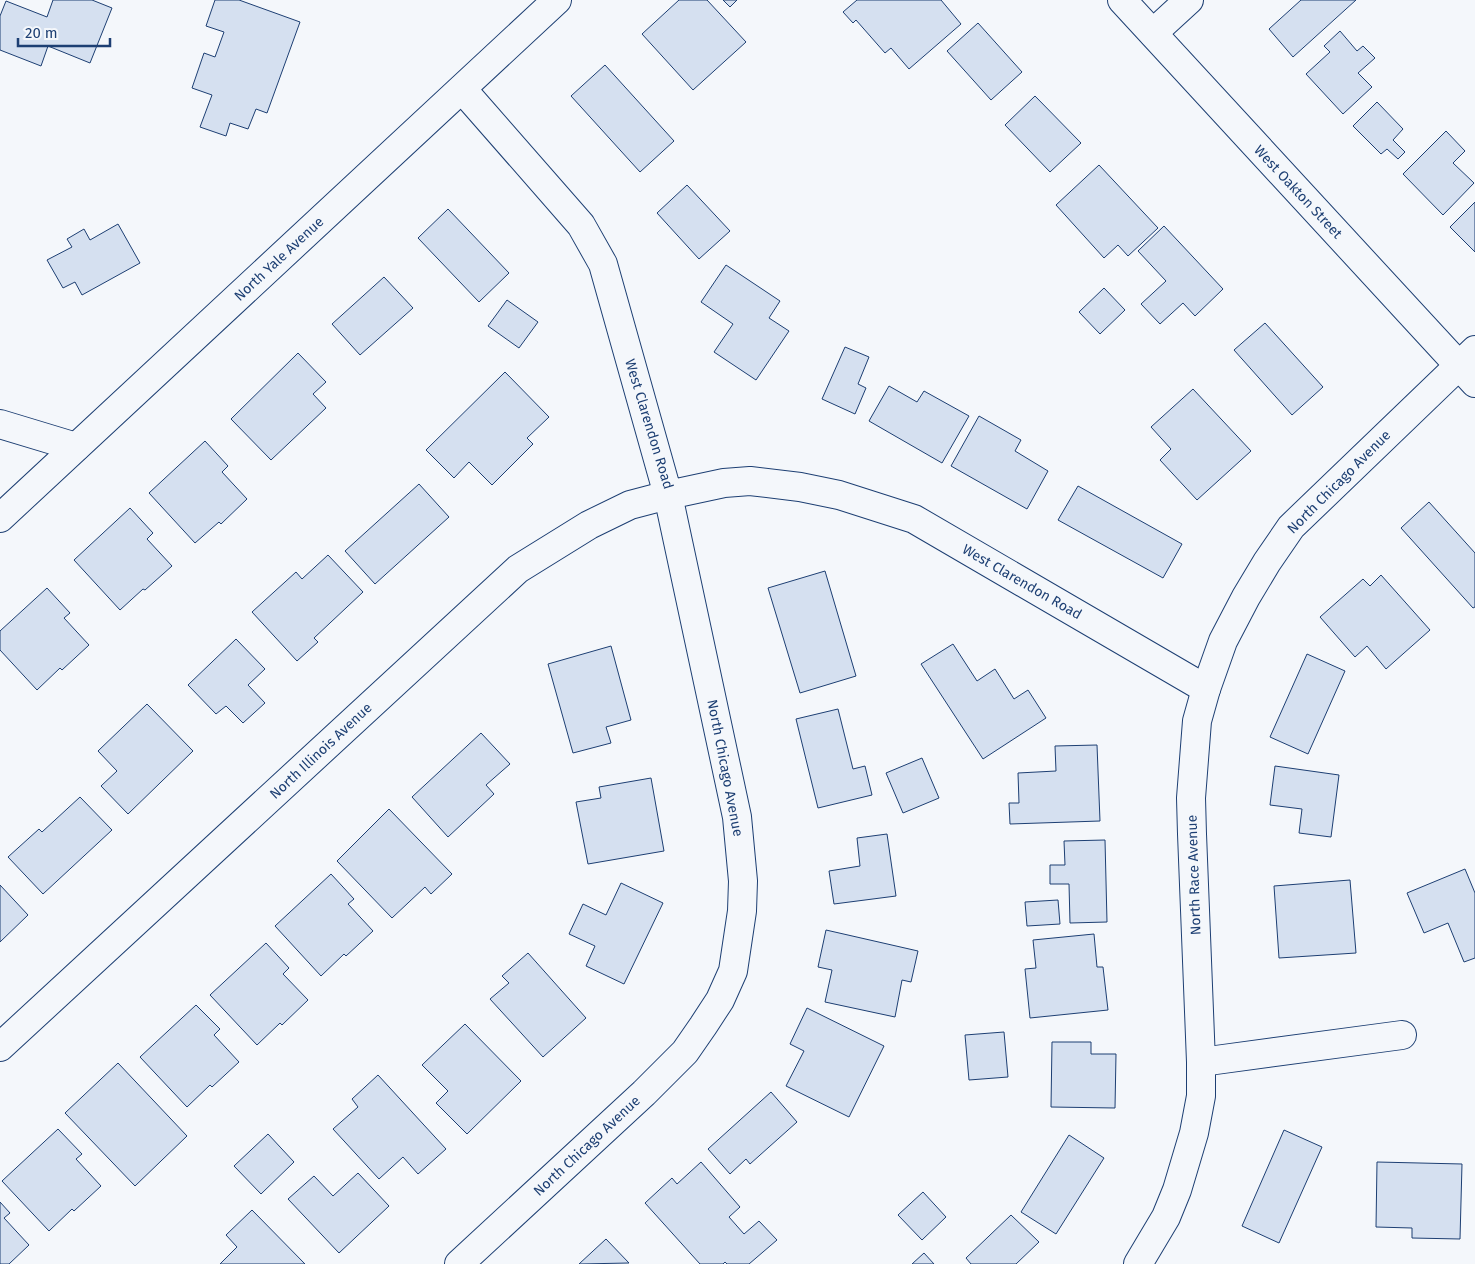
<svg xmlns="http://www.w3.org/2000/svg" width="1475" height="1264" font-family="'Fira Sans',sans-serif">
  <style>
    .building { fill: #d5e0f0; stroke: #1d3f73 }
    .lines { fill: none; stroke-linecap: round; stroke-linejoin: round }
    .street-casing { stroke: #1d3f73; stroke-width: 30 }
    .street { stroke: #f4f7fb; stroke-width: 28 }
    .labels { text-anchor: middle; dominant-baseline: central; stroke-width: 4; stroke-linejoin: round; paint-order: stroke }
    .street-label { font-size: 14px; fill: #1d3f73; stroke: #f4f7fb }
  </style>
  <rect width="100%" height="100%" fill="#f4f7fb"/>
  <g class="building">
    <path d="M53,0H92L112,8L90,63L48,46L41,66L0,50V16L6,1L47,17Z"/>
    <path d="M215,0H239L300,22L267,113L256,109L248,129L230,123L226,136L200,127L212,95L192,88L204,53L215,57L224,32L206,26Z"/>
    <path d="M679,0H707L746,42L693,90L642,34Z"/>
    <path d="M723,0H737L730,7Z"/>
    <path d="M857,0H941L961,24L909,69L891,48L885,53L856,20L853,23L843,12Z"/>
    <path d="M1301,0H1356L1293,57L1269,29Z"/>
    <path d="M978,23L1022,72L991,100L947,51Z"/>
    <path d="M1340,31L1357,51L1363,46L1375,58L1358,73L1372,87L1343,114L1306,74L1330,52L1324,46Z"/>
    <path d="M605,65L674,141L640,172L571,96Z"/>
    <path d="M1035,96L1081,143L1050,172L1005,125Z"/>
    <path d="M1377,102L1403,129L1393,140L1405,152L1398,159L1387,149L1381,154L1353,126Z"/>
    <path d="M1446,131L1465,151L1453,163L1474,183L1443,215L1403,174Z"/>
    <path d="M1099,165L1158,228L1128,256L1118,245L1104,258L1056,205Z"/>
    <path d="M687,185L730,231L699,259L657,213Z"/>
    <path d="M1475,202V252L1450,227Z"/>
    <path d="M448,209L509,273L479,302L418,238Z"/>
    <path d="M118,224L140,263L82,295L75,282L63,288L47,260L72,247L67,239L84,229L90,240Z"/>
    <path d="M1164,226L1223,289L1195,316L1183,303L1160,324L1141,304L1166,281L1138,251Z"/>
    <path d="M726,265L780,301L769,318L789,331L756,380L714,352L733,324L701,302Z"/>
    <path d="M384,277L413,308L360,355L332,324Z"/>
    <path d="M1104,288L1125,310L1100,334L1079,312Z"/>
    <path d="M507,300L538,322L519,348L488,326Z"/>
    <path d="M1265,323L1323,387L1292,415L1234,350Z"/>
    <path d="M845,347L869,357L858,384L866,388L855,414L822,399Z"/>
    <path d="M298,353L326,382L313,394L326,408L271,460L231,419Z"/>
    <path d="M505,372L549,417L527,438L533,444L492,485L469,462L454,478L426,450Z"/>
    <path d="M889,386L917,402L924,391L969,416L942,463L869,421Z"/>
    <path d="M1193,389L1251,451L1197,500L1160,460L1171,449L1151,427Z"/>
    <path d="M979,416L1021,440L1015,451L1048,471L1027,509L951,466Z"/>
    <path d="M205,441L228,466L222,472L247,499L221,524L219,522L195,543L149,493Z"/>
    <path d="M419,484L449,517L375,584L345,551Z"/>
    <path d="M1078,486L1182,544L1163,578L1058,520Z"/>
    <path d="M1429,502L1475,553V607L1473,608L1401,528Z"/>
    <path d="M130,508L153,533L147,539L172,566L145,590L143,589L120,610L74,560Z"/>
    <path d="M328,555L363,592L314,638L318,642L297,661L252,612L296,572L302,579Z"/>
    <path d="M825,571L856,676L800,693L768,588Z"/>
    <path d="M1381,575L1430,630L1386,669L1367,646L1355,657L1320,617L1363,579L1370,586Z"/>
    <path d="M47,588L70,613L64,618L89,645L62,670L60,668L37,690L0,650V631Z"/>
    <path d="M236,639L265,669L248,685L265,703L243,723L226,706L216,714L188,685Z"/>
    <path d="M953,644L977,681L995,669L1014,699L1028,690L1046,718L983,759L921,664Z"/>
    <path d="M611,646L631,720L606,727L611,743L573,753L548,664Z"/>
    <path d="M1307,654L1345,671L1308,754L1270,737Z"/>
    <path d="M147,704L193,751L128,814L101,786L117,771L98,751Z"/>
    <path d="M838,709L853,769L865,766L872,795L818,808L796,719Z"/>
    <path d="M481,733L510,764L486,785L494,794L448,837L412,797Z"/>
    <path d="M1097,745L1100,821L1010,824L1009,803H1019L1018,773L1056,771L1055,746Z"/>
    <path d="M922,758L939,798L903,813L886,773Z"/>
    <path d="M1275,766L1339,775L1331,837L1299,833L1302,809L1270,805Z"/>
    <path d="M651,778L664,851L588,864L576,802L601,798L599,787Z"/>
    <path d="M80,797L112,830L43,894L8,857L39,829L42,832Z"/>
    <path d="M389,809L452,874L431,894L425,887L392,918L337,861Z"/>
    <path d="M887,834L896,896L834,904L829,871L860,866L857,838Z"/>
    <path d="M1105,840L1107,922L1070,923L1069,884H1050V865H1065L1064,841Z"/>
    <path d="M1465,869L1475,893V958L1464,962L1448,923L1424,933L1407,893Z"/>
    <path d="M331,874L354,899L348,904L373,931L346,956L344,954L321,976L275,926Z"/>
    <path d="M1350,880L1356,953L1279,958L1274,886Z"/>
    <path d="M621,883L663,903L624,984L586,966L595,946L569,934L583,904L606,915Z"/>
    <path d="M0,885L28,915L0,942Z"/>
    <path d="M1058,900L1060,924L1027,926L1025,902Z"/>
    <path d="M826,930L918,951L911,982L902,980L895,1017L825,1002L832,970L818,967Z"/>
    <path d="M1094,934L1097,967H1103L1108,1010L1030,1018L1025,969L1036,968L1033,940Z"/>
    <path d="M266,943L289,968L283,974L308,1000L282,1025L280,1023L257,1045L210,995Z"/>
    <path d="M528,953L586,1018L543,1057L490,999L509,983L502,976Z"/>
    <path d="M196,1005L220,1029L214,1035L239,1062L212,1087L210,1085L187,1107L140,1057Z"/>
    <path d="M807,1008L884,1046L849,1117L786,1086L804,1051L790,1044Z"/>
    <path d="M465,1024L521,1081L467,1134L436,1103L448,1091L422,1065Z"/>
    <path d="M1004,1032L1008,1077L969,1080L965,1035Z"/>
    <path d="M1052,1042H1091V1054H1116L1115,1108L1051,1107Z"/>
    <path d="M118,1063L187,1136L135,1186L65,1113Z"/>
    <path d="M378,1075L446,1149L418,1174L403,1157L379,1179L333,1129L358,1107L352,1099Z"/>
    <path d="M771,1092L797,1122L750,1164L746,1159L730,1174L708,1149Z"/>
    <path d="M58,1129L82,1154L76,1159L101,1186L74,1211L72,1209L49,1231L2,1181Z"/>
    <path d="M1284,1130L1322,1147L1279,1243L1242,1226Z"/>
    <path d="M268,1134L294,1162L261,1194L234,1166Z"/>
    <path d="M1069,1135L1104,1158L1056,1234L1021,1212Z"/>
    <path d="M701,1162L740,1207L729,1217L744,1234L759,1221L777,1240L749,1264H727L725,1262L723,1264H700L645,1203L672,1178L677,1184Z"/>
    <path d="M1377,1162L1462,1164L1460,1239L1412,1238V1228L1376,1227Z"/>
    <path d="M358,1173L389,1206L339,1253L288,1199L314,1176L333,1196Z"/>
    <path d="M923,1192L946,1217L922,1240L898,1215Z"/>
    <path d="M0,1202L10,1213L4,1218L29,1245L9,1264H0Z"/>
    <path d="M252,1210L305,1264H220L237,1247L226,1235Z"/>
    <path d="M1011,1215L1039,1242L1016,1264H971L966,1258Z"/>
    <path d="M606,1239L629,1263L579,1264Z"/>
    <path d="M924,1253L934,1264H912Z"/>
  </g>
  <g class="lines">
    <g class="street-casing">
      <g id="street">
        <path d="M1122,0L1475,383"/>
        <path d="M1153,33L1189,0"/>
        <path d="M462,89L581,225L603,264L668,495L724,483L750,481L800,487L839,495L914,519L1206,689"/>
        <path d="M0,424L76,447"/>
        <path d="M0,518L557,0"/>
        <path d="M0,1047L518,569L589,525L630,505L668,495L737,817L743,881L742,911L733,971L720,1000L703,1026L685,1052L644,1093L459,1264"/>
        <path d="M1201,1062L1402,1035"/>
        <path d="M1138,1264L1166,1217L1177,1190L1194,1133L1201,1096V1062L1192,834L1191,798L1197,721L1206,689L1223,641L1246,597L1267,562L1291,527L1475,350"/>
      </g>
    </g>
    <use href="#street" class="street"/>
  </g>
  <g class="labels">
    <g class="street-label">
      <text transform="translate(1298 192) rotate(47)">West Oakton Street</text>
      <text transform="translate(279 259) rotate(-43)">North Yale Avenue</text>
      <text transform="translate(649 424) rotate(73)">West Clarendon Road</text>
      <text transform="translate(1339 482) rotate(-45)">North Chicago Avenue</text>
      <text transform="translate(1022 582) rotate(30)">West Clarendon Road</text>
      <text transform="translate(321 751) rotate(-43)">North Illinois Avenue</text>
      <text transform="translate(725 768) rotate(79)">North Chicago Avenue</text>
      <text transform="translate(1194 875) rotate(-92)">North Race Avenue</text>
      <text transform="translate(587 1146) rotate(-43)">North Chicago Avenue</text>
    </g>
  </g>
  <path d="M18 38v8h92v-8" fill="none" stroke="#1d3f73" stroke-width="2.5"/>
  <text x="25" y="38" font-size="15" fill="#1d3f73" stroke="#f4f7fb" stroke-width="4" paint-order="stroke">20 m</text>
</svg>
